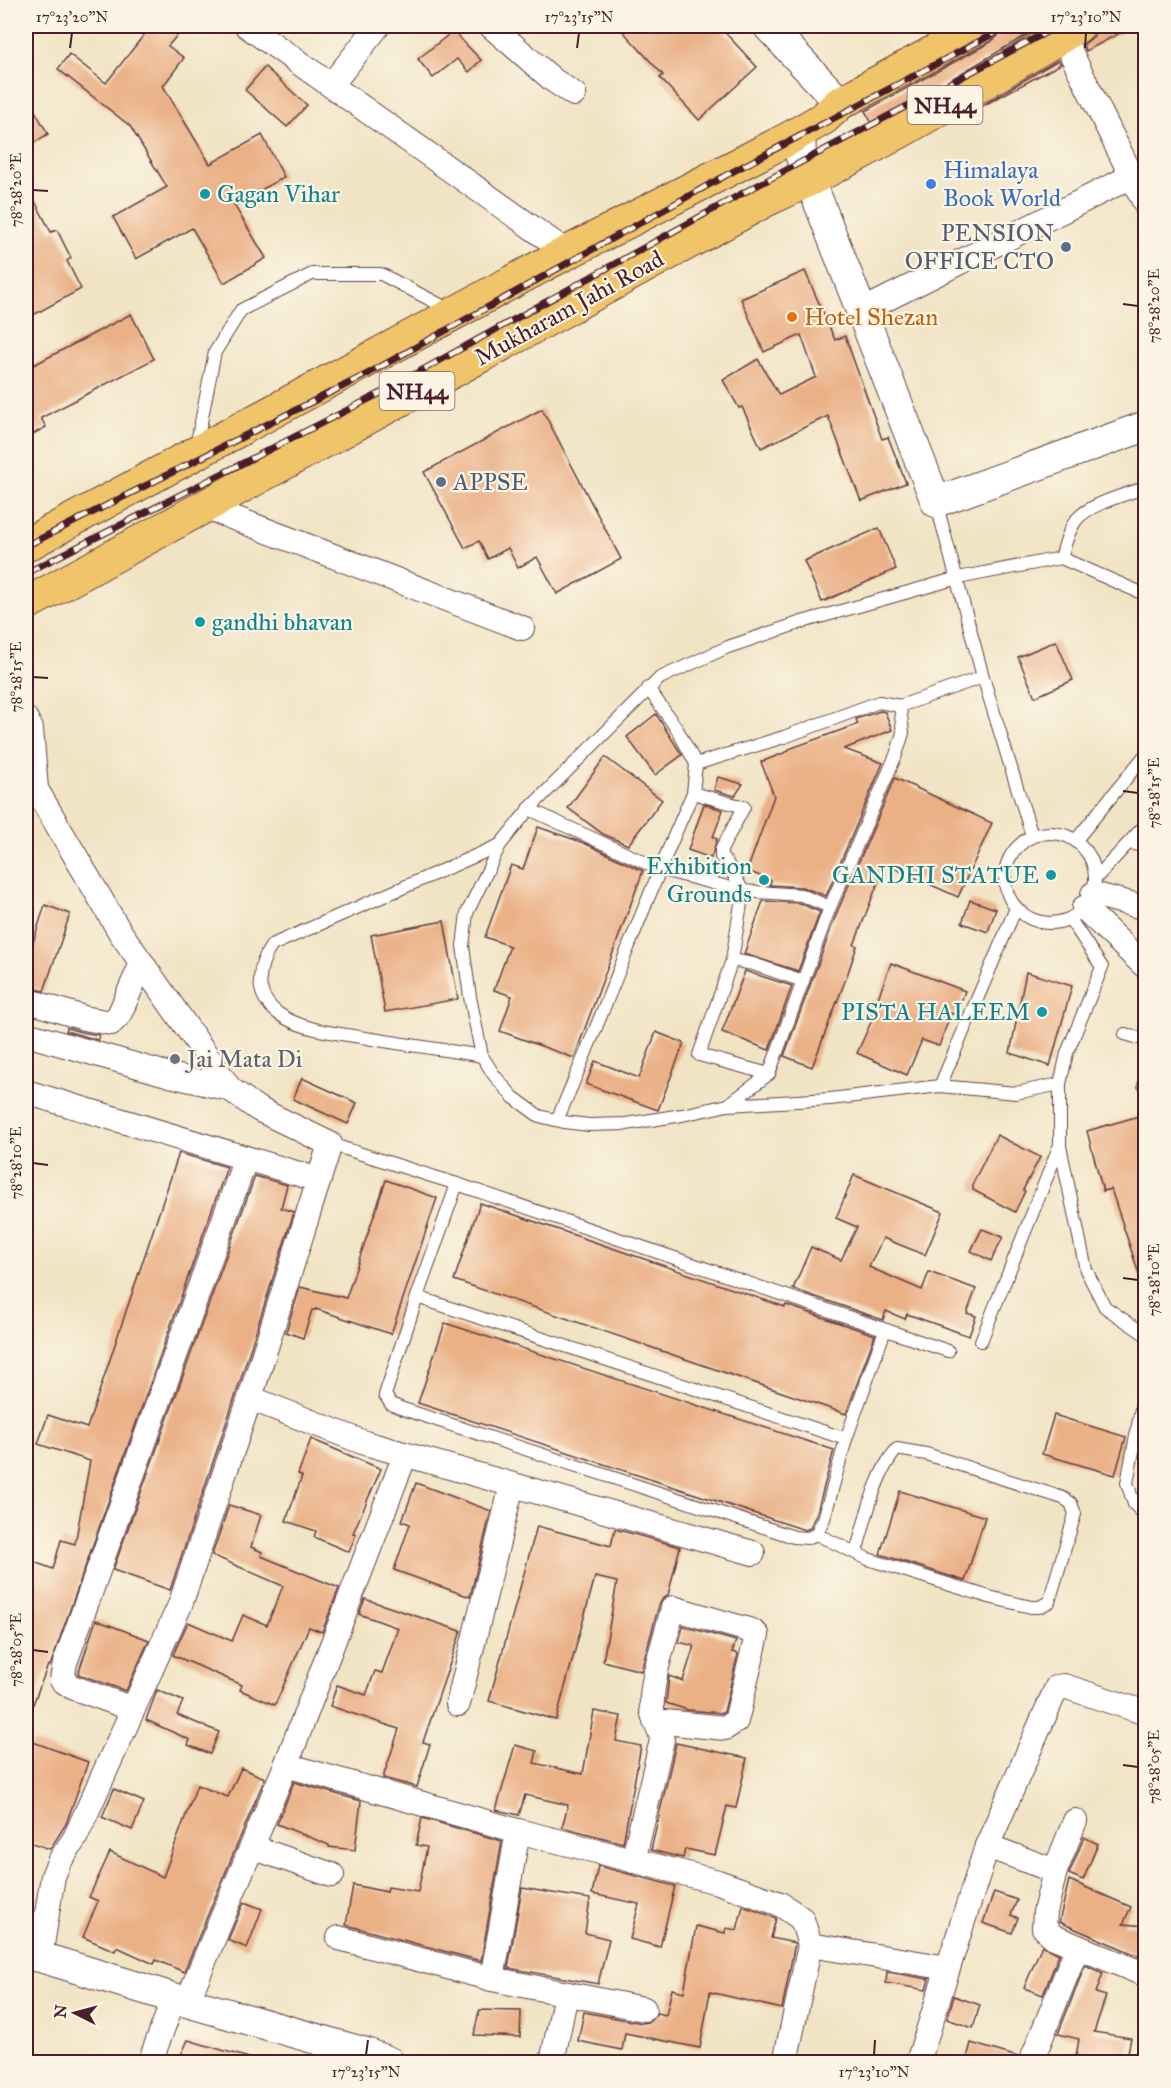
<svg xmlns="http://www.w3.org/2000/svg" width="1171" height="2088" font-family="'IM FELL Great Primer',serif">
  <style>
    .building { fill: #eab086 }
    .lines { fill: none; stroke-linecap: round; stroke-linejoin: round }
    .service-casing { stroke: #633d42; stroke-width: 14 }
    .minor-casing { stroke: #633d42; stroke-width: 26 }
    .tertiary-casing { stroke: #633d42; stroke-width: 32 }
    .trunk-casing { stroke: #633d42; stroke-width: 35 }
    .service { stroke: #fff; stroke-width: 12 }
    .minor { stroke: #fff; stroke-width: 24 }
    .tertiary { stroke: #fff; stroke-width: 30 }
    .trunk { stroke: #f0c469; stroke-width: 33 }
    .rail-casing { stroke: #4a1f2b; stroke-width: 7 }
    .rail { stroke: #fcf5e5; stroke-width: 4.5; stroke-dasharray: 14; stroke-linecap: butt }
    .ticks { fill: none; stroke: #4a1f2b; stroke-width: 2 }
    .shop-dot { fill: #3f7fe0; stroke: #fcf5e5; stroke-width: 2 }
    .culture-dot { fill: #0f9aa8; stroke: #fcf5e5; stroke-width: 2 }
    .service-dot { fill: #5c6f8a; stroke: #fcf5e5; stroke-width: 2 }
    .food-dot { fill: #e8710a; stroke: #fcf5e5; stroke-width: 2 }
    .worship-dot { fill: #6b7280; stroke: #fcf5e5; stroke-width: 2 }
    .labels { text-anchor: middle; dominant-baseline: central; stroke-width: 4.5; stroke-linejoin: round; paint-order: stroke }
    .shield { fill: #fcf5e5; stroke: #7f5f63; stroke-width: 1.5 }
    .shield-label { font-size: 22px; font-weight: bold; fill: #4a1f2b }
    .shop-label { font-size: 24px; fill: #366cbe; stroke: #fcf5e5; text-anchor: start }
    .culture-label { font-size: 24px; fill: #0d838f; stroke: #fcf5e5; text-anchor: end }
    .service-label { font-size: 24px; fill: #4e5e75; stroke: #fcf5e5; text-anchor: end }
    .street-label { font-size: 24px; fill: #4a1f2b; stroke: #fcf5e5 }
    .food-label { font-size: 24px; fill: #c56008; stroke: #fcf5e5; text-anchor: start }
    .worship-label { font-size: 24px; fill: #5b616d; stroke: #fcf5e5; text-anchor: start }
    .neatline { fill: none; stroke: #4a1f2b; stroke-width: 2 }
    .ticks-label { font-size: 15px; text-anchor: middle; fill: #4a1f2b }
  </style>
  <rect width="100%" height="100%" fill="#fcf5e5"/>
  <filter id="ink" filterUnits="userSpaceOnUse"><feTurbulence type="fractalNoise" baseFrequency=".0167" numOctaves="2"/><feDisplacementMap in="SourceGraphic" scale="12" xChannelSelector="R" yChannelSelector="G"/><feConvolveMatrix kernelMatrix="1 2 1 2 8 2 1 2 1" color-interpolation-filters="sRGB"/></filter>
  <filter id="wash" filterUnits="userSpaceOnUse"><feTurbulence type="fractalNoise" baseFrequency=".008" numOctaves="4" result="noise"/><feDisplacementMap in="SourceGraphic" scale="24" xChannelSelector="R" yChannelSelector="G"/><feGaussianBlur stdDeviation="1.35" result="paint"/><feColorMatrix in="noise" values="0 0 0 0 0 0 0 0 0 0 0 0 0 0 0 0 0 1.4 0 .05"/><feComposite in="paint" operator="in"/></filter>
  <g filter="url(#wash)">
    <rect width="100%" height="100%" fill="#f1e4c5"/>
    <g id="blocks">
      <g class="building">
        <path d="M151,26H185L168,46L184,58L163,86L210,164L262,135L284,177L234,205L266,258L224,283L192,228L136,259L113,217L167,187L130,126L58,69L69,54L106,83Z"/>
        <path d="M618,26H719L757,67L699,120L660,78L663,75Z"/>
        <path d="M1003,26H1042L873,125L865,111L991,42L998,36L1001,27Z"/>
        <path d="M1097,26H1133L1086,51L1083,45L1094,36Z"/>
        <path d="M453,31L481,60L469,72L457,59L433,78L418,59Z"/>
        <path d="M1058,60L1061,64L975,110L1011,88Z"/>
        <path d="M265,67L307,105L287,127L245,90Z"/>
        <path d="M26,95L48,134L26,148Z"/>
        <path d="M26,184L51,232L57,230L71,258L67,261L81,289L26,319Z"/>
        <path d="M805,271L835,340L845,336L882,439L888,437L906,483L861,501L828,416L761,448L742,407L739,408L723,380L758,359L779,395L816,377L801,335L764,352L741,299Z"/>
        <path d="M131,314L154,359L41,418L46,427L26,438V369Z"/>
        <path d="M542,409L621,559L557,594L537,557L518,568L508,548L488,559L479,541L465,548L424,472Z"/>
        <path d="M879,528L896,569L822,602L804,561Z"/>
        <path d="M1056,641L1073,680L1035,697L1018,657Z"/>
        <path d="M880,711L885,712L892,730L844,749L883,763L826,896L802,887L770,885L771,880L747,871L774,796L761,762L789,751V749L858,724L856,719Z"/>
        <path d="M656,714L682,755L655,775L627,737Z"/>
        <path d="M605,757L662,800L628,845L603,834L568,808Z"/>
        <path d="M718,777L743,784L735,796L714,790Z"/>
        <path d="M895,778L992,823L958,897L885,864L854,945L857,946L847,976L812,1067L784,1056L838,910Z"/>
        <path d="M704,804L723,810L713,837L717,839L711,858L688,850Z"/>
        <path d="M538,827L584,843L643,871L574,1058L500,1031L512,996L494,990L510,946L485,937L511,865L523,869Z"/>
        <path d="M970,900L996,909L988,932L962,923Z"/>
        <path d="M763,901L799,903L820,912L798,971L744,954Z"/>
        <path d="M45,905L70,914L44,991L26,986V964Z"/>
        <path d="M444,921L458,999L385,1012L371,935Z"/>
        <path d="M891,963L965,991L956,1015L951,1013L939,1046L922,1040L907,1075L857,1053L872,1020L868,1019L876,998H878Z"/>
        <path d="M745,971L792,986L769,1050L722,1032Z"/>
        <path d="M1026,972L1072,986L1050,1066L1010,1053Z"/>
        <path d="M67,1028L81,1032L99,1035L98,1040L66,1031Z"/>
        <path d="M656,1032L684,1043L658,1110L586,1084L595,1061L639,1078Z"/>
        <path d="M302,1078L357,1103L348,1124L293,1099Z"/>
        <path d="M1139,1116L1146,1140V1282L1142,1283L1111,1189L1103,1191L1087,1131Z"/>
        <path d="M997,1135L1040,1157L1023,1190L1025,1191L1015,1212L973,1190V1183Z"/>
        <path d="M179,1153L227,1167L50,1666L48,1665L27,1720H26V1559L53,1569L61,1540L75,1544L90,1461L38,1444L48,1415L87,1428Z"/>
        <path d="M854,1175L943,1212L925,1255L883,1238L869,1267L922,1290L929,1272L976,1289L967,1313L976,1316L969,1336L907,1314L905,1319L886,1311L883,1320L793,1289L811,1247L841,1260L857,1227L836,1218Z"/>
        <path d="M255,1176L287,1185L281,1208L294,1212L236,1394L170,1590L113,1570Z"/>
        <path d="M386,1180L437,1198L391,1334L316,1309V1310H312L303,1338L286,1332L300,1287L346,1298Z"/>
        <path d="M480,1203L785,1307L786,1305L875,1335L846,1414L454,1280Z"/>
        <path d="M982,1229L1003,1237L991,1261L971,1251Z"/>
        <path d="M445,1323L834,1450L817,1512L810,1528L805,1530L418,1403Z"/>
        <path d="M1054,1415L1126,1437L1115,1475L1042,1454Z"/>
        <path d="M311,1439L381,1469L353,1533L356,1534L349,1552L314,1537L316,1531L286,1521L302,1476L298,1474Z"/>
        <path d="M416,1483L491,1511L470,1597L394,1570L410,1524L402,1521Z"/>
        <path d="M900,1491L985,1517L965,1581L880,1554Z"/>
        <path d="M229,1505L261,1515L251,1547L262,1552L261,1556L339,1588L322,1632L309,1627L275,1705L240,1690L242,1685L173,1655L188,1622L232,1641L243,1615L267,1625L283,1586L212,1555Z"/>
        <path d="M537,1526L611,1546L615,1529L680,1547L668,1595L663,1598L659,1605L641,1671L603,1661L617,1582L595,1577L556,1720L489,1701Z"/>
        <path d="M365,1599L461,1631L423,1742L430,1744L417,1787L383,1778L399,1729L330,1706L337,1685L366,1695L375,1671L382,1673L398,1628L359,1614Z"/>
        <path d="M96,1620L149,1640L126,1691L78,1674Z"/>
        <path d="M683,1626L736,1641L732,1652L738,1654L724,1712L722,1713L688,1710L666,1703L669,1676L683,1681L694,1646L679,1642Z"/>
        <path d="M157,1690L183,1701L177,1715L219,1732L210,1754L188,1745L190,1740L146,1720Z"/>
        <path d="M594,1711L621,1716L616,1741L641,1746L623,1843L562,1827L568,1805L525,1795L519,1815L496,1810L515,1745L537,1751L534,1763L583,1774Z"/>
        <path d="M33,1742L88,1762L66,1824L50,1849L26,1841V1762Z"/>
        <path d="M676,1743L747,1758L736,1808L727,1806L715,1855L685,1849L683,1858L651,1850Z"/>
        <path d="M241,1768L265,1778L184,1972L156,1960L154,1964L117,1947L115,1951L83,1937L98,1901L89,1897L110,1852L163,1877L197,1785L228,1797Z"/>
        <path d="M294,1782L361,1801L355,1850L329,1847V1845L277,1824Z"/>
        <path d="M114,1789L144,1802L132,1830L102,1817Z"/>
        <path d="M422,1818L502,1841L481,1961L346,1925L353,1885L387,1892L388,1887L418,1892L427,1847L416,1845Z"/>
        <path d="M1084,1837L1098,1844L1083,1880L1069,1874Z"/>
        <path d="M598,1866L675,1886L660,1947L630,1939L639,1904L592,1894Z"/>
        <path d="M1069,1880L1131,1907L1123,1924L1146,1926V1959L1059,1922Z"/>
        <path d="M522,1888L590,1899L585,1933L609,1939L598,1984L508,1968Z"/>
        <path d="M994,1892L1017,1900L1011,1915L1018,1918L1012,1933L983,1923Z"/>
        <path d="M244,1902L262,1909L247,1948L228,1940Z"/>
        <path d="M743,1906L776,1918L771,1938L795,1943L782,2009L710,1992L700,2048L625,2033L622,2050L578,2041L584,2012L642,2023L649,2022L657,2013L666,2015L672,1989L684,1992L696,1926L725,1933L726,1928L737,1930Z"/>
        <path d="M1042,1945L1059,1954L1043,1995L1024,1988Z"/>
        <path d="M1085,1965L1103,1973L1096,1993L1106,1996L1094,2032L1131,2038L1126,2062H1075L1079,2039L1058,2034Z"/>
        <path d="M887,1972L929,1979L926,1990L886,1983Z"/>
        <path d="M954,1996L980,2005L973,2028L947,2019Z"/>
        <path d="M479,2010L521,2011L520,2037L474,2035Z"/>
        <path d="M188,2040L249,2058L248,2062H178Z"/>
        <path d="M971,2043L1018,2057L1017,2062H966Z"/>
      </g>
    </g>
  </g>
  <g filter="url(#ink)">
    <use href="#blocks" fill-opacity="0" stroke="#633d42" stroke-width="1.5"/>
    <g class="lines">
      <g class="service-casing">
        <g id="service">
          <path d="M196,447L215,352L241,310L312,274H381L452,311"/>
          <path d="M936,502L983,677L1032,836"/>
          <path d="M1061,558C1065,545 1068,530 1077,519C1091,503 1126,495 1146,487"/>
          <path d="M648,688L677,729L696,764L693,793L744,807L721,850V857L727,863L743,891L801,895L830,907"/>
          <path d="M696,764L784,737L879,702L900,706"/>
          <path d="M529,809L659,869L743,891L732,960L699,1055L769,1074"/>
          <circle cx="1050" cy="878" r="45"/>
          <path d="M1076,840L1146,754"/>
          <path d="M1129,843L1146,847"/>
          <path d="M1096,878L1146,824"/>
          <path d="M1070,919L1102,967L1067,1053L1060,1084V1146L1086,1270L1105,1307L1146,1335"/>
          <path d="M732,960L753,964L803,981"/>
          <path d="M1125,1034L1146,1040"/>
          <path d="M482,1056C446,1050 409,1045 372,1039C344,1034 302,1031 279,1014C254,996 256,968 272,945L500,845"/>
          <path d="M1060,1084L1016,1093L940,1086L830,1099L728,1105L682,1115L626,1124L589,1125L564,1122L539,1116L513,1097L494,1075L482,1056L470,997L463,946L467,913L500,845L529,809L660,678L728,647L802,622L958,578L1061,558L1146,595"/>
          <path d="M1144,1085L1146,1086"/>
          <path d="M940,1086L1016,908"/>
          <path d="M729,1104L769,1074L830,907L896,755L903,733L900,706L983,677"/>
          <path d="M557,1120C605,1012 644,901 693,793"/>
          <path d="M330,1144L457,1184L948,1351"/>
          <path d="M457,1184L417,1297L385,1395L391,1404L403,1409L794,1537L808,1538L816,1534L824,1519L846,1439L885,1330"/>
          <path d="M417,1297L846,1439"/>
          <path d="M981,1341L1059,1147"/>
          <path d="M1146,1382L1127,1483L1134,1504L1146,1516"/>
          <path d="M816,1534L868,1559L989,1597L1031,1607H1039L1049,1602L1075,1514L1071,1503L1063,1498L926,1454L897,1449C874,1475 866,1520 856,1552"/>
        </g>
      </g>
      <g class="minor-casing">
        <g id="minor">
          <path d="M247,26L568,253"/>
          <path d="M491,26L553,80L574,94"/>
          <path d="M1062,35L1146,205"/>
          <path d="M331,85L378,26"/>
          <path d="M862,311L1132,176"/>
          <path d="M205,507L522,628"/>
          <path d="M26,719L31,729L36,789"/>
          <path d="M26,778L36,789L120,932L230,1089L258,1109L330,1144L250,1398L365,1443L753,1553"/>
          <path d="M1093,894L1146,908"/>
          <path d="M1084,908L1146,967"/>
          <path d="M26,1000L84,1018L111,1023L119,1015L142,963"/>
          <path d="M26,1034L170,1075L230,1089"/>
          <path d="M26,1092L319,1180"/>
          <path d="M458,1704L512,1485"/>
          <path d="M133,1709L72,1687L62,1680L65,1663L246,1158"/>
          <path d="M286,1765L518,1831L718,1882L780,1904L802,1919L810,1945L785,2062"/>
          <path d="M987,1846L1055,1871L1045,1912L1044,1928L1054,1937L1146,1975"/>
          <path d="M252,1847L332,1875"/>
          <path d="M633,1861L662,1740C661,1729 653,1720 652,1709C650,1678 666,1639 673,1608L752,1631L757,1635L736,1721L725,1728L655,1721"/>
          <path d="M1055,1871L1075,1821"/>
          <path d="M339,1938L492,1979L518,1831"/>
          <path d="M810,1945L948,1968"/>
          <path d="M40,1957L53,1876L59,1862L75,1838L180,1605L250,1398"/>
          <path d="M492,1979L644,2009"/>
          <path d="M187,2002L286,1765L405,1455"/>
          <path d="M150,2062L174,1998"/>
          <path d="M552,2062L566,1994"/>
          <path d="M918,2062L987,1846L1057,1687L1064,1686L1146,1713"/>
          <path d="M1031,2062L1077,1948"/>
        </g>
      </g>
      <g class="tertiary-casing">
        <g id="tertiary">
          <path d="M768,26L840,103"/>
          <path d="M800,132L801,157L936,502L1146,426"/>
          <path d="M26,1955L40,1957L190,2003L369,2054L389,2062"/>
        </g>
      </g>
      <g class="trunk-casing">
        <g id="trunk">
          <path d="M26,545L549,262L788,139L824,118L840,103L982,26"/>
          <path d="M26,604L766,200C875,151 976,87 1078,26"/>
        </g>
      </g>
      <use href="#service" class="service"/>
      <use href="#minor" class="minor"/>
      <use href="#tertiary" class="tertiary"/>
      <use href="#trunk" class="trunk"/>
      <g class="rail-casing">
        <g id="rail">
          <path d="M26,546L369,373L732,172L1008,26"/>
          <path d="M26,573L379,394L743,193L1058,26"/>
        </g>
      </g>
      <use href="#rail" class="rail"/>
    </g>
  </g>
  <path class="ticks" d="M70,48L72,33M577,48L579,33M1085,48L1086,33M33,190L48,191M1123,304L1138,306M33,677L48,678M1123,791L1138,793M33,1163L48,1165M1123,1278L1138,1280M33,1650L48,1652M1123,1765L1138,1767M366,2055L368,2040M874,2055L875,2040"/>
  <circle class="shop-dot" cx="931" cy="184" r="6"/>
  <g class="culture-dot">
    <circle cx="205" cy="194" r="6"/>
    <circle cx="200" cy="622" r="6"/>
    <circle cx="1051" cy="875" r="6"/>
    <circle cx="764" cy="880" r="6"/>
    <circle cx="1042" cy="1012" r="6"/>
  </g>
  <g class="service-dot">
    <circle cx="1066" cy="247" r="6"/>
    <circle cx="441" cy="482" r="6"/>
  </g>
  <circle class="food-dot" cx="792" cy="317" r="6"/>
  <circle class="worship-dot" cx="175" cy="1059" r="6"/>
  <g class="labels">
    <g class="shield">
      <rect x="907.5" y="86" width="75" height="38" rx="4.5"/>
      <rect x="379.5" y="372" width="75" height="38" rx="4.5"/>
    </g>
    <g class="shield-label">
      <text x="945" y="105">NH44</text>
      <text x="417" y="391">NH44</text>
    </g>
    <g class="shop-label">
      <text x="943" y="170">Himalaya<tspan x="943" dy="28">Book World</tspan></text>
    </g>
    <g class="culture-label">
      <text x="217" y="194" text-anchor="start">Gagan Vihar</text>
      <text x="212" y="622" text-anchor="start">gandhi bhavan</text>
      <text x="752" y="866">Exhibition<tspan x="752" dy="28">Grounds</tspan></text>
      <text x="1039" y="875">GANDHI STATUE</text>
      <text x="1030" y="1012">PISTA HALEEM</text>
    </g>
    <g class="service-label">
      <text x="1054" y="233">PENSION<tspan x="1054" dy="28">OFFICE CTO</tspan></text>
      <text x="453" y="482" text-anchor="start">APPSE</text>
    </g>
    <g class="street-label">
      <text transform="translate(569 308) rotate(-29)">Mukharam Jahi Road</text>
    </g>
    <g class="food-label">
      <text x="804" y="317">Hotel Shezan</text>
    </g>
    <g class="worship-label">
      <text x="187" y="1059">Jai Mata Di</text>
    </g>
  </g>
  <rect width="1171" height="2088" fill="none" stroke="#fcf5e5" stroke-width="66"/>
  <g transform="translate(75 2013) rotate(276)" stroke="#fcf5e5" stroke-width="4.5" paint-order="stroke">
  <path d="M0-4.5L10 22L0 15L-10 22Z" fill="#4a1f2b"/>
  <text y="-9" font-size="16" font-weight="bold" text-anchor="middle" fill="#4a1f2b">N</text>
  </g>
  <rect x="33" y="33" width="1105" height="2022" class="neatline"/>
  <g class="ticks-label">
    <text x="72" y="22">17°23'20"N</text>
    <text x="579" y="22">17°23'15"N</text>
    <text x="1086" y="22">17°23'10"N</text>
    <text transform="translate(16 190) rotate(-90)" y="5">78°28'20"E</text>
    <text transform="translate(1154 306) rotate(-90)" y="5">78°28'20"E</text>
    <text transform="translate(16 677) rotate(-90)" y="5">78°28'15"E</text>
    <text transform="translate(1154 793) rotate(-90)" y="5">78°28'15"E</text>
    <text transform="translate(16 1163) rotate(-90)" y="5">78°28'10"E</text>
    <text transform="translate(1154 1280) rotate(-90)" y="5">78°28'10"E</text>
    <text transform="translate(16 1650) rotate(-90)" y="5">78°28'05"E</text>
    <text transform="translate(1154 1767) rotate(-90)" y="5">78°28'05"E</text>
    <text x="366" y="2077">17°23'15"N</text>
    <text x="874" y="2077">17°23'10"N</text>
  </g>
</svg>
